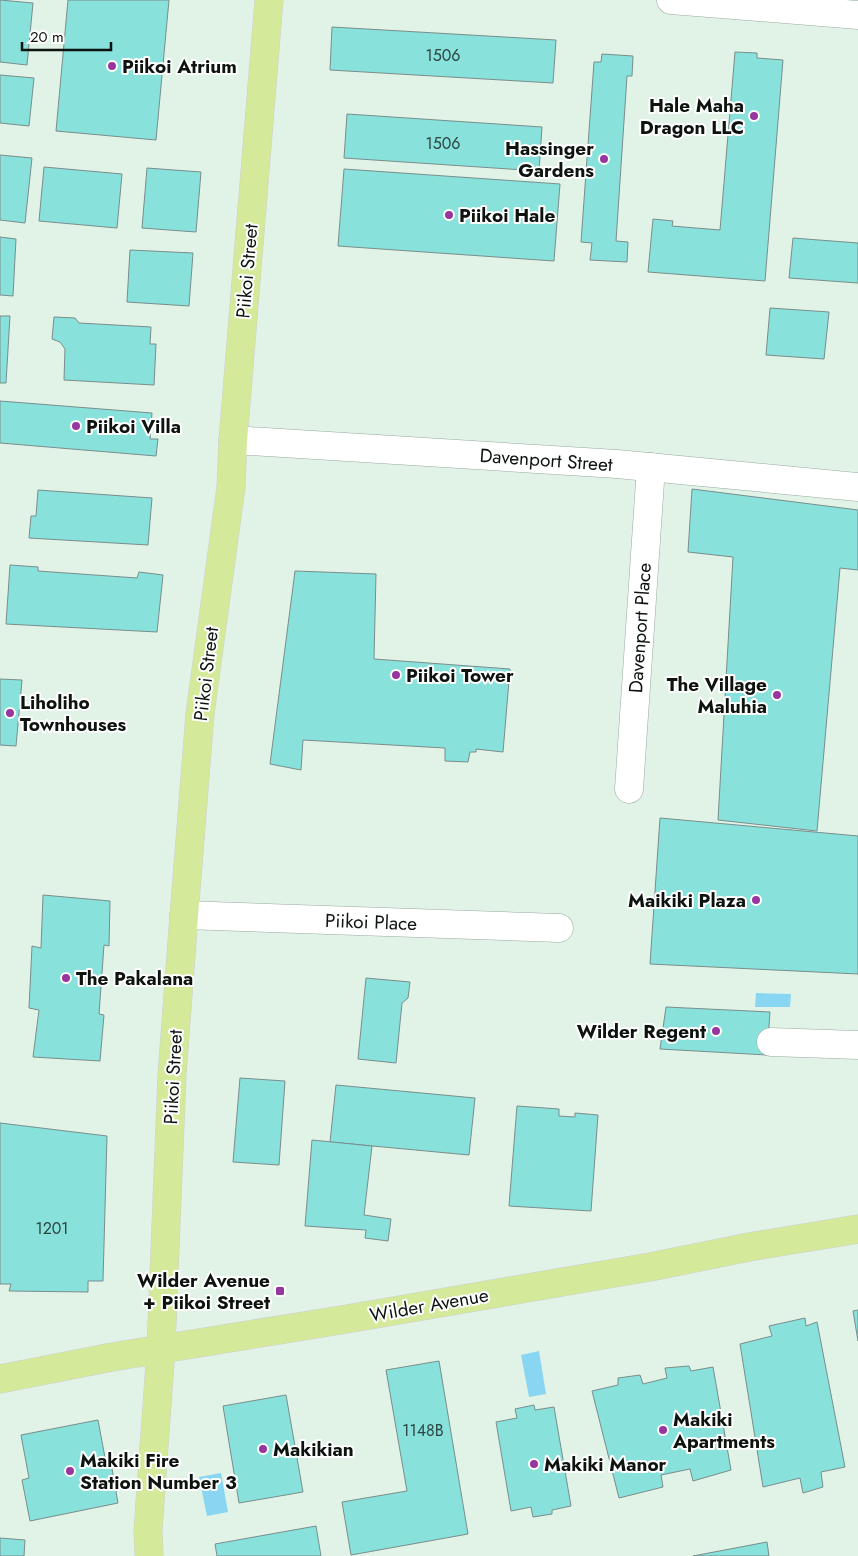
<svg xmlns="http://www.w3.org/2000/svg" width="858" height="1556" font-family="Jost,sans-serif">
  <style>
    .water { fill: #89d6f3 }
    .building { fill: #88e1db; stroke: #798e8c }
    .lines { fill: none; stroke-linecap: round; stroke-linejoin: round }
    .minor-casing { stroke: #99aa9f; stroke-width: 29 }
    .major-casing { stroke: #cfd0cf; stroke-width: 29 }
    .minor { stroke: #fff; stroke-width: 28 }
    .major { stroke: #d4ea9a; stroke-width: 28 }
    .poi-dot { fill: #97369e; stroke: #fff; stroke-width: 2 }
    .labels { text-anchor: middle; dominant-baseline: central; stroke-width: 4; stroke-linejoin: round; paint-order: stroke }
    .number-label { font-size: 16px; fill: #2c4642 }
    .poi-label { font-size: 19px; font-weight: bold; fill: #0d130f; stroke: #fff; text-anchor: start }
    .street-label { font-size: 19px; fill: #0d130f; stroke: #fff }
  </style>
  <rect width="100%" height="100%" fill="#e1f2e7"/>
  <g class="water">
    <path d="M756,993L791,994L790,1007H755Z"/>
    <path d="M539,1351L546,1394L529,1397L521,1355Z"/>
    <path d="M221,1473L228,1512L207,1516L199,1477Z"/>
  </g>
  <g class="building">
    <path d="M0,0L33,3L27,65L0,62Z"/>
    <path d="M68,0H169L156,140L56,131Z"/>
    <path d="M332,27L556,40L553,83L330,70Z"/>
    <path d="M735,52L757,53V58L783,60L765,281L648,272L653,219L673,221L672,226L720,230Z"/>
    <path d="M602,54L633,56L632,76H627L616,241L628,242L627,262L590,260L592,243L581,242L594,62H601Z"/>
    <path d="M0,75L34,78L29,126L0,123Z"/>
    <path d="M347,114L542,127L539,171L344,158Z"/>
    <path d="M0,155L32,158L25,223L0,220Z"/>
    <path d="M44,167L122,174L117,228L39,221Z"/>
    <path d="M147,168L201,172L196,232L142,228Z"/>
    <path d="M344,169L560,184L554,261L338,246Z"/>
    <path d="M0,237L16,239L13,296L0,295Z"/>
    <path d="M793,238L858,243V283L789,278Z"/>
    <path d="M130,250L193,253L189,306L127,302Z"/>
    <path d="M770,308L829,312L824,359L766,355Z"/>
    <path d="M0,316H10L6,383H0Z"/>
    <path d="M54,317L75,318L79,323L151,327L150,344H156L154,385L64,380L65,349L60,342L52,339Z"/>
    <path d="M0,401L152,413L150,439H158L156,456L0,443Z"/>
    <path d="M692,489L858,510V570L840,568L817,831L718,820L733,557L688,552Z"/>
    <path d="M38,490L152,498L148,545L29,538L31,516H36Z"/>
    <path d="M10,565L38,567V571L137,578L139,572L163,575L157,632L6,624Z"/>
    <path d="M295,571L376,574L374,659L510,669L503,752L476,749V752H470L468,762L445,761V748L303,740L301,770L270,764Z"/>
    <path d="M0,679L22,680L16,746L0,745Z"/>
    <path d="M660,818L858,836V974L650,964Z"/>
    <path d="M43,895L110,901L109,946L104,945L99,1014L104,1015L100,1061L33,1057L39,1010L29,1008L32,946L41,948Z"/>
    <path d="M366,978L410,982L408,998L402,1003L396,1063L358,1059Z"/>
    <path d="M666,1007L770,1012L767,1055L660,1049Z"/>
    <path d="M240,1078L285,1081L279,1165L233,1162Z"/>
    <path d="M336,1085L475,1098L469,1155L330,1142Z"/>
    <path d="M517,1106L559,1109V1116L575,1117V1113L598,1115L591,1211L509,1206Z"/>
    <path d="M0,1123L107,1136L103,1281H88V1292L9,1291L11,1284H0Z"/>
    <path d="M312,1140L372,1146L364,1215L391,1219L388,1241L365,1238L366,1230L305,1226Z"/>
    <path d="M858,1310V1341L853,1311Z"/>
    <path d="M805,1318L806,1326L817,1322L845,1467L821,1472L823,1487L803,1493L800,1478L763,1487L740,1344L772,1336L769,1326Z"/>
    <path d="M439,1361L468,1534L351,1555L342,1502L407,1491L386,1370Z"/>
    <path d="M689,1366L691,1371L713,1367L731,1470L693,1481L690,1469L661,1475L663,1487L619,1498L592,1391L618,1385V1378L640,1375L643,1384L667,1378L665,1368Z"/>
    <path d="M286,1395L303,1492L239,1503L223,1406Z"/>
    <path d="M534,1405L535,1410L554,1407L571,1506L552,1510V1514L533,1517L531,1507L511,1511L496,1422L517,1418L515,1409Z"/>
    <path d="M98,1420L106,1463H111L118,1503L30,1521L22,1480L29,1478L21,1435Z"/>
    <path d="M316,1526L321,1556H217L215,1544Z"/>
    <path d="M0,1538L25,1540L24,1556H0Z"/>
    <path d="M767,1542L769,1556H693Z"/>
  </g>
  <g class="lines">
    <g class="minor-casing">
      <g id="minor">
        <path d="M671,0L858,15"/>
        <path d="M233,440L617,464L858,487"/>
        <path d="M629,789L651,467"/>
        <path d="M184,915L559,928"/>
        <path d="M771,1042L858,1045"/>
      </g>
    </g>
    <g class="major-casing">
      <g id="major">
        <path d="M0,1379L112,1357L341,1320L650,1267L749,1247L858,1229"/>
        <path d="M149,1556L148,1530L161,1349L172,1075L184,915L200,714L231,487L233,440L269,0"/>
      </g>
    </g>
    <use href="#minor" class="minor"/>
    <use href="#major" class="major"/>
  </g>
  <g class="poi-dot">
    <circle cx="112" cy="66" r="5"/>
    <circle cx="754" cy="116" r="5"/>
    <circle cx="604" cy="159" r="5"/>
    <circle cx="449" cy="215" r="5"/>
    <circle cx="76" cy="426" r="5"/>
    <circle cx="396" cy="675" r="5"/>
    <circle cx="777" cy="695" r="5"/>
    <circle cx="10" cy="713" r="5"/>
    <circle cx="756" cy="900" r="5"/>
    <circle cx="66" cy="978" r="5"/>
    <circle cx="716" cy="1031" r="5"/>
    <rect x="275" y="1286" width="10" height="10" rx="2.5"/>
    <circle cx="663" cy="1430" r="5"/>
    <circle cx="263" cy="1449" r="5"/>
    <circle cx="534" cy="1464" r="5"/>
    <circle cx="70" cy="1471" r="5"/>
  </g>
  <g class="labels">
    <g class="number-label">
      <text x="443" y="55">1506</text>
      <text x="443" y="143">1506</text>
      <text x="52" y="1228">1201</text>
      <text x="423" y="1430">1148B</text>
    </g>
    <g class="poi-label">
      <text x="122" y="66">Piikoi Atrium</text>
      <text x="744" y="105" text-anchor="end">Hale Maha<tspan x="744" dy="22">Dragon LLC</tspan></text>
      <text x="594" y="148" text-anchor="end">Hassinger<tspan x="594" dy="22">Gardens</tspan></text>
      <text x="459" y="215">Piikoi Hale</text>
      <text x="86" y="426">Piikoi Villa</text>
      <text x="406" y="675">Piikoi Tower</text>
      <text x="767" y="684" text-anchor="end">The Village<tspan x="767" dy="22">Maluhia</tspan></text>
      <text x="20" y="702">Liholiho<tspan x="20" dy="22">Townhouses</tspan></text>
      <text x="746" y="900" text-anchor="end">Maikiki Plaza</text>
      <text x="76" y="978">The Pakalana</text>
      <text x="706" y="1031" text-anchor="end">Wilder Regent</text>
      <text x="270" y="1280" text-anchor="end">Wilder Avenue<tspan x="270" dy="22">+ Piikoi Street</tspan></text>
      <text x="673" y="1419">Makiki<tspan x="673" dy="22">Apartments</tspan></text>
      <text x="273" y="1449">Makikian</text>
      <text x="80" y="1460">Makiki Fire<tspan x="80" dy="22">Station Number 3</tspan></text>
      <text x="544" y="1464">Makiki Manor</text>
    </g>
    <g class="street-label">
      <text transform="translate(247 271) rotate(-85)">Piikoi Street</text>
      <text transform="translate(546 460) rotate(4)">Davenport Street</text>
      <text transform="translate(640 628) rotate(-86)">Davenport Place</text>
      <text transform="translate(206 674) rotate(-83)">Piikoi Street</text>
      <text transform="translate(371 922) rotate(2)">Piikoi Place</text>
      <text transform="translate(173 1077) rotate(-87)">Piikoi Street</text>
      <text transform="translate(429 1305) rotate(-10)">Wilder Avenue</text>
    </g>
  </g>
  <path d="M22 42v8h89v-8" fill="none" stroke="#0d130f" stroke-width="2.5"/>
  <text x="30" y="42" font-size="15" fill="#0d130f" stroke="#ffffff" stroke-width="4" paint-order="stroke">20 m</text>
</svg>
